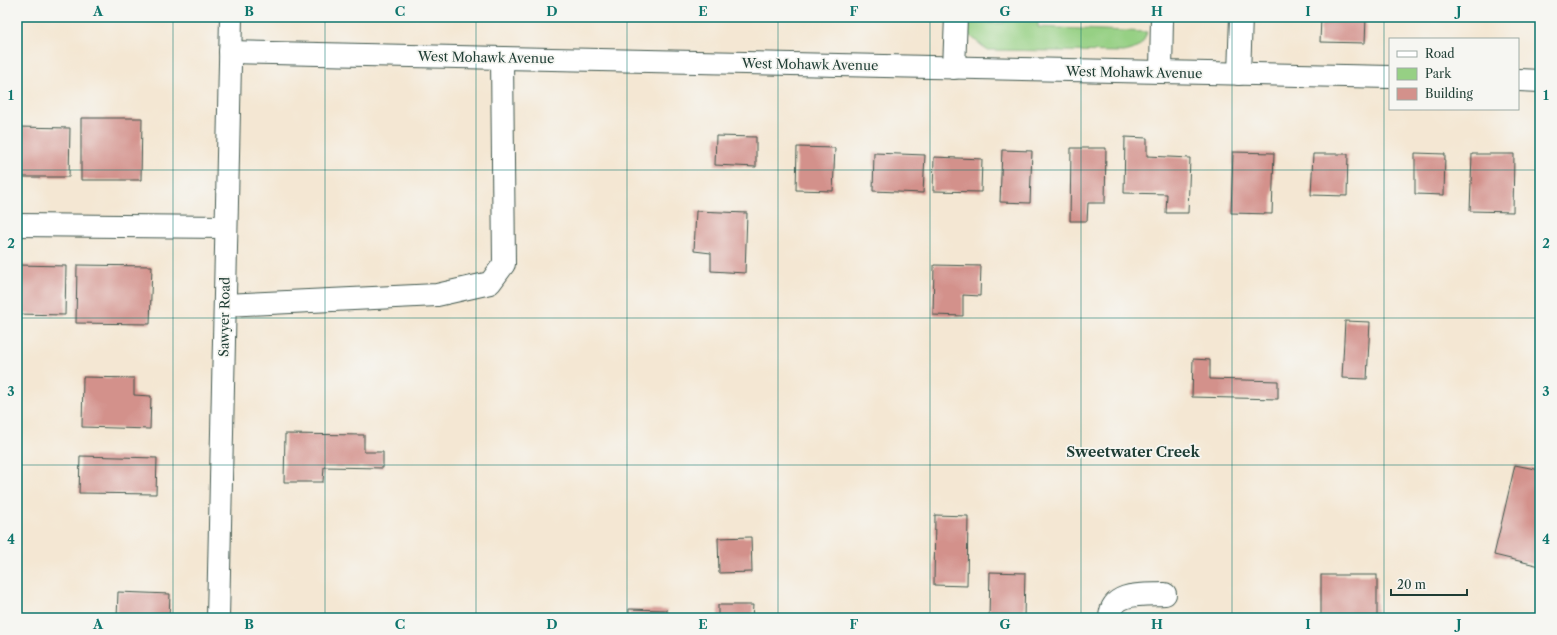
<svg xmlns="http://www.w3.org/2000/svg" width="1557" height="635" font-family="'Libre Caslon Text',serif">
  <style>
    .green { fill: #96d084; stroke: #5a865c }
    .building { fill: #d3918b }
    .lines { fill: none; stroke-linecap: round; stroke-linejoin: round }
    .minor-casing { stroke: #3f564c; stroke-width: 24 }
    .minor { stroke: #fff; stroke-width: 22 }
    .grid { fill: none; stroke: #0f766e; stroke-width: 1; stroke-opacity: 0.55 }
    .labels { text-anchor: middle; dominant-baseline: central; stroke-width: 3.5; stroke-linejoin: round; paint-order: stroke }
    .street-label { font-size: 13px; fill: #1f3d34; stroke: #f6f6f2 }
    .neighbourhood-label { font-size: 14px; font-weight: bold; fill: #1f3d34; stroke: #f6f6f2 }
    .neatline { fill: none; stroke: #0f766e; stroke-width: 1.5 }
    .grid-label { font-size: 13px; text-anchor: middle; font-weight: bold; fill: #0f766e }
  </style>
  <rect width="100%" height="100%" fill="#f6f6f2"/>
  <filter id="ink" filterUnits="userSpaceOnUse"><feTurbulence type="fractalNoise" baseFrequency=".025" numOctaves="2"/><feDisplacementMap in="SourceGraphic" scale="8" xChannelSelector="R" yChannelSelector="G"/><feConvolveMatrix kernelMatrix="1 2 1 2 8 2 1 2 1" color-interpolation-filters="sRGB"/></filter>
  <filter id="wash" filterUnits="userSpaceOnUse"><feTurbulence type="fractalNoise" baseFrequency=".012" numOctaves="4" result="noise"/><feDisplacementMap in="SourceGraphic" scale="16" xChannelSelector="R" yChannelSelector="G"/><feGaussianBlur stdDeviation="0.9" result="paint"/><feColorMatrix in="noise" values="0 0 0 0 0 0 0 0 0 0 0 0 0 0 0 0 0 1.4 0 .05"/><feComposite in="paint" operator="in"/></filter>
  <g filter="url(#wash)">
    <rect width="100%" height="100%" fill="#f4e7d3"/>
    <path class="green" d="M1004,17H1038V27L1147,32C1143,45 1139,49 1124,52L987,50L968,34L967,26L970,23H1004Z"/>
    <g id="blocks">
      <g class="building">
        <path d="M1321,17H1366L1365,43L1320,42Z"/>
        <path d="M81,118H142L141,180H81Z"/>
        <path d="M17,127L70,128L69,177H17Z"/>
        <path d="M716,136L756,137V167L715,165Z"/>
        <path d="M1125,137L1147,138V156L1190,158L1188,213H1166L1167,194L1124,193Z"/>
        <path d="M797,147L835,148L833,191L796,190Z"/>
        <path d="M1071,148H1106L1105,203H1088L1087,221H1070Z"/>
        <path d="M1002,150L1032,151L1030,203L1000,202Z"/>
        <path d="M1233,152L1274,153L1272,214L1231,213Z"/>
        <path d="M874,153L925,155L923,193L873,191Z"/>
        <path d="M1415,153L1445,154L1444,195L1415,194Z"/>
        <path d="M1313,154H1348L1347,196L1311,195Z"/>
        <path d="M1472,154H1514L1513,212L1470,211Z"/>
        <path d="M934,157L982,159L981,192L933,191Z"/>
        <path d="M696,211L747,213L745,273L711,271V253L694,251Z"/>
        <path d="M17,265L66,266L65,315L17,314Z"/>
        <path d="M77,265L152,266L150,324L76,323Z"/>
        <path d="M934,265L981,266L980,296L963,295V316L933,315Z"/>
        <path d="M1345,321L1370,322L1367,379L1342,378Z"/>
        <path d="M1193,359L1210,360V379L1278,381V399L1192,397Z"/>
        <path d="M83,377L134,378V395L151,396L150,429L82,427Z"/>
        <path d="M285,434L364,435V452H383V468L324,467L323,482H284Z"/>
        <path d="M80,456L157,458L156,494L79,493Z"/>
        <path d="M1515,465L1540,470V566L1494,555Z"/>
        <path d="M935,515L968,516L967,586L934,585Z"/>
        <path d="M751,537L752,572L719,573L718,538Z"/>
        <path d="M990,572L1025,573L1024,618H989Z"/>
        <rect x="1321" y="575" width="56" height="43"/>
        <path d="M118,592L170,594L169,618H117Z"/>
        <path d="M718,605H753L752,618H718Z"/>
        <path d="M629,609L667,610V618H629Z"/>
        <path d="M412,616L449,617V618H412Z"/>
      </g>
    </g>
  </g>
  <g filter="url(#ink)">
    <use href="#blocks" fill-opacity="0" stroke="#3f564c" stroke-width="1"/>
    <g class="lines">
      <g class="minor-casing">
        <g id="minor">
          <path d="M230,52L1390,77"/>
          <path d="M954,68L956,17"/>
          <path d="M1161,72L1162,17"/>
          <path d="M1239,74L1241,17"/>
          <path d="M1518,80L1540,81"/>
          <path d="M17,225L226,227"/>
          <path d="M225,305L437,295L490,283L504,264L502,58"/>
          <path d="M218,618L231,17"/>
          <path d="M1110,618C1111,590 1145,595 1165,594"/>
        </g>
      </g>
      <use href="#minor" class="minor"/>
    </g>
  </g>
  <path class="grid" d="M173,17V618M325,17V618M476,17V618M627,17V618M778,17V618M930,17V618M1081,17V618M1232,17V618M1384,17V618M17,170H1540M17,318H1540M17,465H1540"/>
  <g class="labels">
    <g class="street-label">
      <text transform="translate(486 57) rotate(1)">West Mohawk Avenue</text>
      <text transform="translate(810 64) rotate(1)">West Mohawk Avenue</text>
      <text transform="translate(1134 72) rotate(1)">West Mohawk Avenue</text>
      <text transform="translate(224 317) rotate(-89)">Sawyer Road</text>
    </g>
    <g class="neighbourhood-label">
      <text x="1133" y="452">Sweetwater Creek</text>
    </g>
  </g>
  <rect width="1557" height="635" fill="none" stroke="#f6f6f2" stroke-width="44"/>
  <rect x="1389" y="38" width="130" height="72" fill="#f6f6f2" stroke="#a0aca6"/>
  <rect x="1397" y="51" width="20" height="6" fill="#ffffff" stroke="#a0aca6"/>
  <text x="1425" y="58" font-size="12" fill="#1f3d34">Road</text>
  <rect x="1397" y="68" width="20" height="12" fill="#96d084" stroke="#a0aca6"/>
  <text x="1425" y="78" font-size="12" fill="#1f3d34">Park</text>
  <rect x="1397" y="88" width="20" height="12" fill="#d3918b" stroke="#a0aca6"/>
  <text x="1425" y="98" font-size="12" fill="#1f3d34">Building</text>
  <path d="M1391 589v6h76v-6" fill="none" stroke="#1f3d34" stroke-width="2"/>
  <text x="1397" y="589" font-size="12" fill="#1f3d34" stroke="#f6f6f2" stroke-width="3" paint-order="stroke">20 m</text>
  <rect x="22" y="22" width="1513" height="591" class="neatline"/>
  <g class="grid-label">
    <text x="98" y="16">A</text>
    <text x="249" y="16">B</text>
    <text x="400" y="16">C</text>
    <text x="552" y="16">D</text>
    <text x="703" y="16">E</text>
    <text x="854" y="16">F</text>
    <text x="1005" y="16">G</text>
    <text x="1157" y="16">H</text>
    <text x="1308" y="16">I</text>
    <text x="1459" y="16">J</text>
    <text x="11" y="100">1</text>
    <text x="1546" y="100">1</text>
    <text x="11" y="248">2</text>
    <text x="1546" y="248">2</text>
    <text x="11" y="396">3</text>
    <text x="1546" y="396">3</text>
    <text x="11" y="544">4</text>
    <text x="1546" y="544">4</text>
    <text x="98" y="629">A</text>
    <text x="249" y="629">B</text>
    <text x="400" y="629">C</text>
    <text x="552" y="629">D</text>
    <text x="703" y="629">E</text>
    <text x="854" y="629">F</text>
    <text x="1005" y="629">G</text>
    <text x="1157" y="629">H</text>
    <text x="1308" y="629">I</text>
    <text x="1459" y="629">J</text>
  </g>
</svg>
